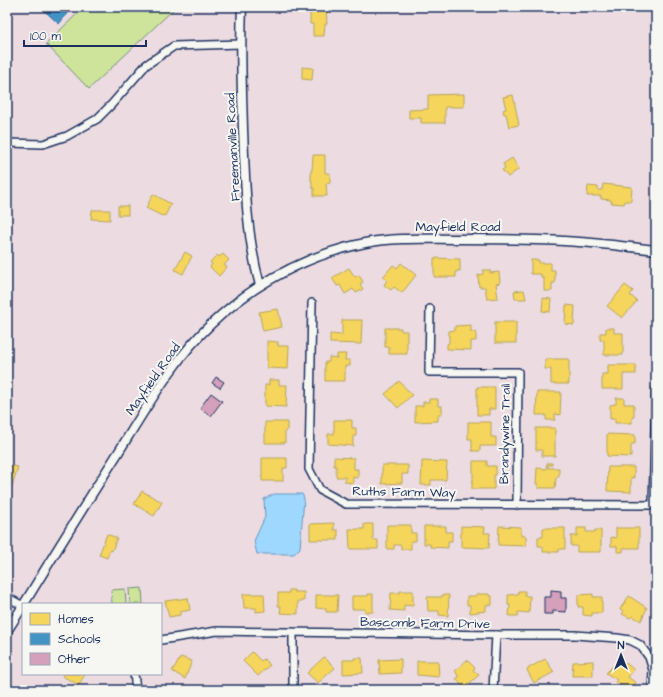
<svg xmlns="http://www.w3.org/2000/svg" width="663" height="697" font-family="'Architects Daughter',sans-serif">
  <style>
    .green { fill: #cde49a; stroke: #748a7c }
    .water { fill: #9fd8ff; stroke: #6a94bf }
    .homes { fill: #f6d55c; stroke: #b4a35d }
    .schools { fill: #4393c3; stroke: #3775a5 }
    .building { fill: #d4a0bb; stroke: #1b2f5e }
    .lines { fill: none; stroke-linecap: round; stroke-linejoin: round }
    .minor-casing { stroke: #1b2f5e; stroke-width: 10 }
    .tertiary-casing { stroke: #1b2f5e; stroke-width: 11 }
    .minor { stroke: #f6f6f2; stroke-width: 7 }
    .tertiary { stroke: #f6f6f2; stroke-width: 8 }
    .labels { text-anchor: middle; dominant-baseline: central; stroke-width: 4; stroke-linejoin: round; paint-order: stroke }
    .street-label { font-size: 13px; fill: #1b2f5e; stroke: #f6f6f2 }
  </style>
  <rect width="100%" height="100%" fill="#ecdce2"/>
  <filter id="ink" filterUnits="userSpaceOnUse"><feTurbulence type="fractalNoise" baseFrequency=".025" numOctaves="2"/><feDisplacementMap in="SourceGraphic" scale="8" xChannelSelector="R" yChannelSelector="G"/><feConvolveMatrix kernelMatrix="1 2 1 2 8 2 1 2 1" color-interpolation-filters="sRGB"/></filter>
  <g filter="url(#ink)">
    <g class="green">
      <path d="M84,7H176L89,89L46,44Z"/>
      <path d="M142,588L143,604H130L129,589Z"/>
      <path d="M125,589L126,604H112L111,590Z"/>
    </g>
    <path class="water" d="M274,494H302L304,498L300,548L294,554H257L254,541L265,517L264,499Z"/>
    <g class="homes">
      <path d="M312,7H326L327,24H325L324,36H313V24H310V11H312Z"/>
      <path d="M302,67L313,68L312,80L302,79Z"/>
      <path d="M464,94V107H445V123H421V118H409V110L428,109V95Z"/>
      <path d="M513,95L519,125L509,127L506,114H504L503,110L506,109L503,97Z"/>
      <path d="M313,155H325V173H330V183L326,184L327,196H314V188H312V181H311V170H312Z"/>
      <path d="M512,158L519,169L508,177L502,170L505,168L503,164Z"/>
      <path d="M603,184L632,187L631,201H625L624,204L611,203V200L601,199V196H587L588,186L598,187V190H602Z"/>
      <path d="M153,194L171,204L165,216L163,215L162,216L146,208Z"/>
      <rect x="118" y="206" width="10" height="9"/>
      <path d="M92,210H110V220L91,219Z"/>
      <path d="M185,252L192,256L183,274L175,270Z"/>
      <path d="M223,254L229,260L224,265L227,267L219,276L210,267L212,264L210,262L217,255L219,257Z"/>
      <path d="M434,258L460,259V271H456V277H434Z"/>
      <path d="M531,260H539V263H551V270H555V283H552V291H544V278H541V274H531Z"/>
      <path d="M401,263L416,275L402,293L394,287L391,290L384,285L387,280L383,277L393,265L397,268Z"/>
      <path d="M349,268L355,277L359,275L363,282L360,284L363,289L356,293L353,289L345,294L340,285L337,286L332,278Z"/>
      <path d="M483,270H490V273L499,272L500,283L496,284L498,298L487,299L485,287H479L478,275L483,274Z"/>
      <path d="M652,277H656V297H654L655,287L651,286Z"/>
      <path d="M625,285L633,291L630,295L637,301L622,318L607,306Z"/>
      <path d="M524,290L526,299H515L514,291Z"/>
      <path d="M543,298L551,299L550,312L542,311Z"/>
      <path d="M566,305L575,306L574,325L565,324Z"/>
      <path d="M278,309L282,327L263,331L259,312Z"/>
      <path d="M342,320H362L361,344L330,343V334L342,335Z"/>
      <rect x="495" y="322" width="21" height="21"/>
      <path d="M471,325V332H476V341H471V350L447,349V344L449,343V331L455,330V326Z"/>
      <path d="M385,328H401V331H407V354H389V347H385Z"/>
      <path d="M606,328H614V333H623V355H604V340H600V333H606Z"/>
      <path d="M267,341L278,342V346H289L288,369L267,368Z"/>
      <path d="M337,354H346L345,360H350V366H345V381H325V362H329V357L337,358Z"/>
      <path d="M545,359H569V384H551V369H545Z"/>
      <path d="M608,365H636V374H623V389H602V374H608Z"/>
      <path d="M269,380H279V385H287L286,407L265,406V385H269Z"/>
      <path d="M399,381L412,395L398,408L385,394Z"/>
      <path d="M477,387H495V409H489V415H477Z"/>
      <path d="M537,392H561L560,415L555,414V420H546V415H536Z"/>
      <path d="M616,398H624V404H634V417H632V423H615V419H610V405L616,404Z"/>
      <path d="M429,399H438V406H442V415H438V421L415,422V406H423V402H429Z"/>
      <path d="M334,420H352V428H356V436H353V446L328,444V434H334Z"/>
      <path d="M265,422H287V431H285V443H265Z"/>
      <path d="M468,422H491V437H496V446H480V451H472V439H468Z"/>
      <path d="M536,428H555V456H542V450H536Z"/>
      <path d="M607,434L635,435V444H631V457L607,456Z"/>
      <path d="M334,457L354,458V469H358V478L353,477V483L345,482V477H336V466H334Z"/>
      <path d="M262,458H287V468H283V481H262Z"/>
      <path d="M422,461L447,462L446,480H431V485H421Z"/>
      <path d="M473,461H487V466H496V475H494V489H472V481H473Z"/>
      <path d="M547,463H552V465H548V468H559V477H556L555,488H538V484H536L537,468L546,469Z"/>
      <path d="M7,465L18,467L11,489H7Z"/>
      <path d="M382,465H408V474H402V483L382,484Z"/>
      <path d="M608,467H634V478L631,477V492L607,491Z"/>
      <path d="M142,491L162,502L154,516L134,504Z"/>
      <path d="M334,523V530H338V540H310V524Z"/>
      <path d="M364,524H373V540H378V549H350L349,529H364Z"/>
      <path d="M387,525H411V533H416V541H411V549H401V545H394V549H387Z"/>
      <path d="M424,526H446V532H452V541H448V548L430,547V544H424Z"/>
      <path d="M461,526L485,527L484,533H490L489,548L461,547Z"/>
      <path d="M499,526L521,527V536H526V546L498,545Z"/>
      <path d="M543,528H565V549H559V552H543V546H538V537H543Z"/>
      <path d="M577,528H586V532H595V530H601V552H577V546H571V536H577Z"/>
      <path d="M616,528H639V548H623V552H617V546H611V537L616,538Z"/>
      <rect x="652" y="529" width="4" height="21"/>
      <path d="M107,534L117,538L112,551L110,550L107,558L99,555Z"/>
      <path d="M289,590H294V592H304V601H298V614L280,613L281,606H278V593H289Z"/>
      <path d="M400,591H413V606L404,605V611L390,610L391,593H400Z"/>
      <path d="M518,591H525V596H530L529,613L518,612V616H509L510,605H508V595L518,594Z"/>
      <path d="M243,594H264L265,611L256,612V608H244Z"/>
      <path d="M368,594H373V612H365V609H352V596H368Z"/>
      <path d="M476,594H489V596H492V605H486V611L470,613V605H467V596H476Z"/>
      <path d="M593,594V597H602V613H592V616L583,615V607H578V595Z"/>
      <path d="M316,595H338L337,612H326V609L316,608Z"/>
      <path d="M442,595H449L448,616L439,615V611H428L427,597H442Z"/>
      <path d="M629,596L647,608L641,621L632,616L630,618L622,614L624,611L620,609Z"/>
      <path d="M188,598L190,610L180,612V615L169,617L165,601Z"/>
      <path d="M252,652L261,661L264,659L270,665L258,676L243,661Z"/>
      <path d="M181,657L192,661L185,679L172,671Z"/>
      <path d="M324,657L335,668L318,683L307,673Z"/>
      <path d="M354,658H362L363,673L343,674V660H354Z"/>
      <path d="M401,659V673L380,674L379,660Z"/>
      <path d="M545,659L554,672L534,683L528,672L527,669Z"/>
      <path d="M467,660L475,668L473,670L479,675L464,688L456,679L459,677L455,671Z"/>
      <path d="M619,660L624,666L626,663L634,670L628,677L636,683L629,690L615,682L617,680L606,673L613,666L615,667Z"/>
      <path d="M417,661H438L439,677L417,675Z"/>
      <path d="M593,661V676H572L573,662Z"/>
      <path d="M63,674H85L79,685L62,676Z"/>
      <path d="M266,687V690H253V689Z"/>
    </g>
    <path class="schools" d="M40,7H73L59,24Z"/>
    <g class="building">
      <path d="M216,377L224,382L220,388L212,383Z"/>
      <path d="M211,393L222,401L211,416L200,408Z"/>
      <path d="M551,590L561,591V598H566V612L553,611V614H544V597H551Z"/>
    </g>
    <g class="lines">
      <g class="minor-casing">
        <g id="minor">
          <path d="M7,143L43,144L67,136L97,119L112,104L146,65L174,46L241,44"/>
          <path d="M312,303L309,469L320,490L346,504L656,505"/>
          <path d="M430,309L429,372H518L517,505"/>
          <path d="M653,505L656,390"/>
          <path d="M7,597L23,606"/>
          <path d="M293,633V690"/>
          <path d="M161,640L217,631L496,635H575L617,638L630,640L640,645L649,657L653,670L652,690"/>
          <path d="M134,674L136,689"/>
          <path d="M493,690L496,635"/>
        </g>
      </g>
      <g class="tertiary-casing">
        <g id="tertiary">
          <path d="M242,7C240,48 242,88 243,129C245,180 246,235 260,285"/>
          <path d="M24,604C55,553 86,503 118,453C136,424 153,395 173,368C219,304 288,259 365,243C396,237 427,239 458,239C499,239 539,239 579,242C605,244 631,247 656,250"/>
          <path d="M7,631L23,606"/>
        </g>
      </g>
      <use href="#minor" class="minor"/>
      <use href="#tertiary" class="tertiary"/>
    </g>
  </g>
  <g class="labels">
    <g class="street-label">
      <text transform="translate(233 147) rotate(-93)">Freemanville Road</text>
      <text x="458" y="227">Mayfield Road</text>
      <text transform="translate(153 379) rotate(-55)">Mayfield Road</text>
      <text transform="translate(505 434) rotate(-89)">Brandywine Trail</text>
      <text transform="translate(404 492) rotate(1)">Ruths Farm Way</text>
      <text transform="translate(425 623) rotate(1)">Bascomb Farm Drive</text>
    </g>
  </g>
  <rect width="663" height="697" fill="none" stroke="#f6f6f2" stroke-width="24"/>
  <rect x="12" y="12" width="639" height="673" fill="none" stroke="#1b2f5e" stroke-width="1.5" filter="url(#ink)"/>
  <rect x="22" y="603" width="140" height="72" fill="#f6f6f2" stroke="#9ea6b7"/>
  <rect x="30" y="613" width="20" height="12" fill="#f6d55c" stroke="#9ea6b7"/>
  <text x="58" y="623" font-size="12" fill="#1b2f5e">Homes</text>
  <rect x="30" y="633" width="20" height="12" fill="#4393c3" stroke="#9ea6b7"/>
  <text x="58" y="643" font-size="12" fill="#1b2f5e">Schools</text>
  <rect x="30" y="653" width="20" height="12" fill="#d4a0bb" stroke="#9ea6b7"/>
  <text x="58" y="663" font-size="12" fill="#1b2f5e">Other</text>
  <g transform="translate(621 655)" stroke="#f6f6f2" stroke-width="3" paint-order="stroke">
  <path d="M0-3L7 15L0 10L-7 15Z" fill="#1b2f5e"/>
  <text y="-6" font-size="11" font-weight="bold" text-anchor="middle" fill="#1b2f5e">N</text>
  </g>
  <path d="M24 40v6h122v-6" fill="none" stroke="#1b2f5e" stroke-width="2"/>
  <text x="30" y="40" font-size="12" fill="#1b2f5e" stroke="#f6f6f2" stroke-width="3" paint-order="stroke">100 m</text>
</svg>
